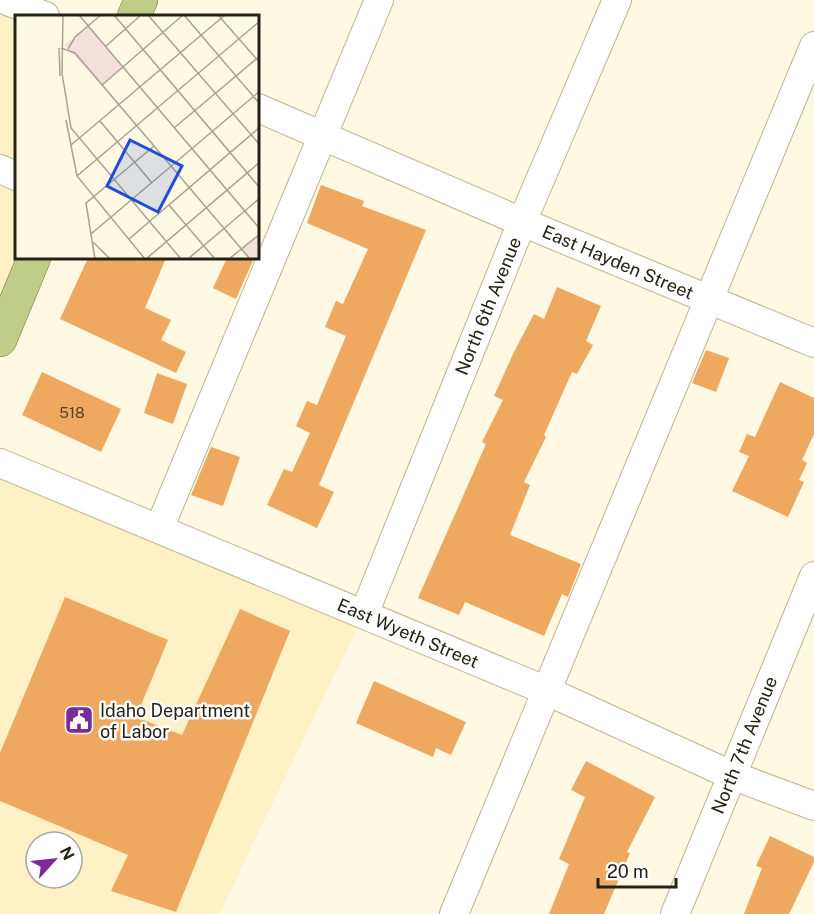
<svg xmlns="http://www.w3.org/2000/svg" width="814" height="914" font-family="'Public Sans',sans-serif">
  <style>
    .built { fill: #fff1c6; fill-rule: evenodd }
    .building { fill: #eea85f }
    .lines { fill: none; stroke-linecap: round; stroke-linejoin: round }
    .minor-casing { stroke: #beb492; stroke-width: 30 }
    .major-casing { stroke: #6d7b2d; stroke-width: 34 }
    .minor { stroke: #fff; stroke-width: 28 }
    .major { stroke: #bfcd89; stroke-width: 33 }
    .labels { text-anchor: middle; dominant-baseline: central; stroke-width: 5; stroke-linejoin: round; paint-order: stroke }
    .number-label { font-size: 15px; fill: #574327 }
    .street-label { font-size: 18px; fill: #252114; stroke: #fff }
    .poi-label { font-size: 18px; fill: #252114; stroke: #fff; text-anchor: start }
    .inset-road { fill: none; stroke: #a8a290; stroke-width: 1.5 }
    .view { fill: #1d4ed8; fill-opacity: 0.15; stroke: #1d4ed8; stroke-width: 3 }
    .inset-edge { fill: none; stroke: #252114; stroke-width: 3 }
  </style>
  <rect width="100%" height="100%" fill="#fff8e3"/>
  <g class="built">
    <path d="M0,0L16,16V258L0,340Z"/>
    <path d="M0,463L364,614L219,914H0ZM36,842H72V878H36Z"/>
  </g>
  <g class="building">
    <path d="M321,185L364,201L362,206L426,230L319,485L334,492L317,528L267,505L284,469L292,472L310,433L296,426L307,401L317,405L346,336L325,327L336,301L343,304L368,249L307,223Z"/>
    <path d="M88,258H166L145,308L171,320L161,340L186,352L176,373L60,319Z"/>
    <path d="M227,258H254L236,299L213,288Z"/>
    <path d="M557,287L601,306L586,341L593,345L577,374L572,372L544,435L546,437L524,482L530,485L510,535L581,564L568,597L562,594L544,636L465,602L459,615L418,598L486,444L482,442L503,400L494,396L514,352L534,314L544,319Z"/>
    <path d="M706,350L729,358L716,392L692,383Z"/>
    <path d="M42,372L121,409L101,452L22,415Z"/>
    <path d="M157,373L187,384L173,424L144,413Z"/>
    <path d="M780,382L814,398V434L802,460L807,463L799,480L794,478L804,482L788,517L732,491L749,456L739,452L747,434L755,437Z"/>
    <path d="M211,447L240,457L223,506L191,495Z"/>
    <path d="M65,597L168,640L136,717L182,735L240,609L290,631L176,912L111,891L128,855L0,801V753Z"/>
    <path d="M374,681L466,722L451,755L436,748L433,757L356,723Z"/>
    <path d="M586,761L655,797L627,852L630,853L604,914H549L569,864L559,859L585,797L571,790Z"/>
    <path d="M770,836L814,857V862L789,914H744L762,868L756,866Z"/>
  </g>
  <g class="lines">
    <g class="minor-casing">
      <g id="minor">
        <path d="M5,0L45,16"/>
        <path d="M258,108L522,222L814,343"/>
        <path d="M0,169L16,176"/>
        <path d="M0,463L547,691L731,775L814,806"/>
        <path d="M159,529L379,0"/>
        <path d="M364,614L522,222L617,0"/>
        <path d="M454,914L814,46"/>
        <path d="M675,914L814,576"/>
      </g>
    </g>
    <g class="major-casing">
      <g id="major">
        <path d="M134,16L141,0"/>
        <path d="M0,340L34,258"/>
      </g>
    </g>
    <use href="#minor" class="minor"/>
    <use href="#major" class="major"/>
  </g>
  <defs>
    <g id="civic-square" transform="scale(1.5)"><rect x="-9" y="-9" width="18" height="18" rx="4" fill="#7c2999" stroke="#fff"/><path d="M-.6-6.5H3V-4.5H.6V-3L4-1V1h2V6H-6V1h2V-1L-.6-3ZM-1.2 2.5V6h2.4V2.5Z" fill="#fff"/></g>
  </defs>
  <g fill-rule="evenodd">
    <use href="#civic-square" x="79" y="720"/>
  </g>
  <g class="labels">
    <g class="number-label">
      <text x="72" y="412">518</text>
    </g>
    <g class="street-label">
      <text transform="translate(618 262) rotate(23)">East Hayden Street</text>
      <text transform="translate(488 306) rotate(-68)">North 6th Avenue</text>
      <text transform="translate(408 633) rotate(23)">East Wyeth Street</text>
      <text transform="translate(744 745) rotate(-68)">North 7th Avenue</text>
    </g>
    <g class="poi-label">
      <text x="100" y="710">Idaho Department<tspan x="100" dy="21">of Labor</tspan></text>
    </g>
  </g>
  <g transform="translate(15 15)">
    <rect width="244" height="244" fill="#fff8e3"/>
    <path d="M73,11L108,52L87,70L49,30ZM244,219V244H235L226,234Z" fill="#f4e0da"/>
    <path class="inset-road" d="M48,0L47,58L56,113L166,244M64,0L245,214M99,0L245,173M133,0L245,130M169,0L245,89M203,0L245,48M90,32L126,0M44,33L45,61M46,33L60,38L235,244M53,34L60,22L86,0M87,70L168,0M51,105L62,161L130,244M85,106L137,168M159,113L245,41M56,130L210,0M62,161L245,6M154,190L200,244M76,219L245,76M114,224L245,112M78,227L95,244M80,244L71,188L139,131M131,244L245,147M173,244L245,183M214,244L245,219"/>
    <path class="view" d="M115,125L167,151L143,197L92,171Z"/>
    <rect width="244" height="244" class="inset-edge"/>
  </g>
  <g transform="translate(54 860) rotate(63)"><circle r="28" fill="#ffffff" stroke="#a8a6a1" stroke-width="1.5"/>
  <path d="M0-4.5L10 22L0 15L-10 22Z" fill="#7c2999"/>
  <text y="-9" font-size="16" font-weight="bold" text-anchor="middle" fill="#252114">N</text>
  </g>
  <path d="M598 878v9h78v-9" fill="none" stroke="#252114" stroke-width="3"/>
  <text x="607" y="878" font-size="18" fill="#252114" stroke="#ffffff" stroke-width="4.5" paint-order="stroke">20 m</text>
</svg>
